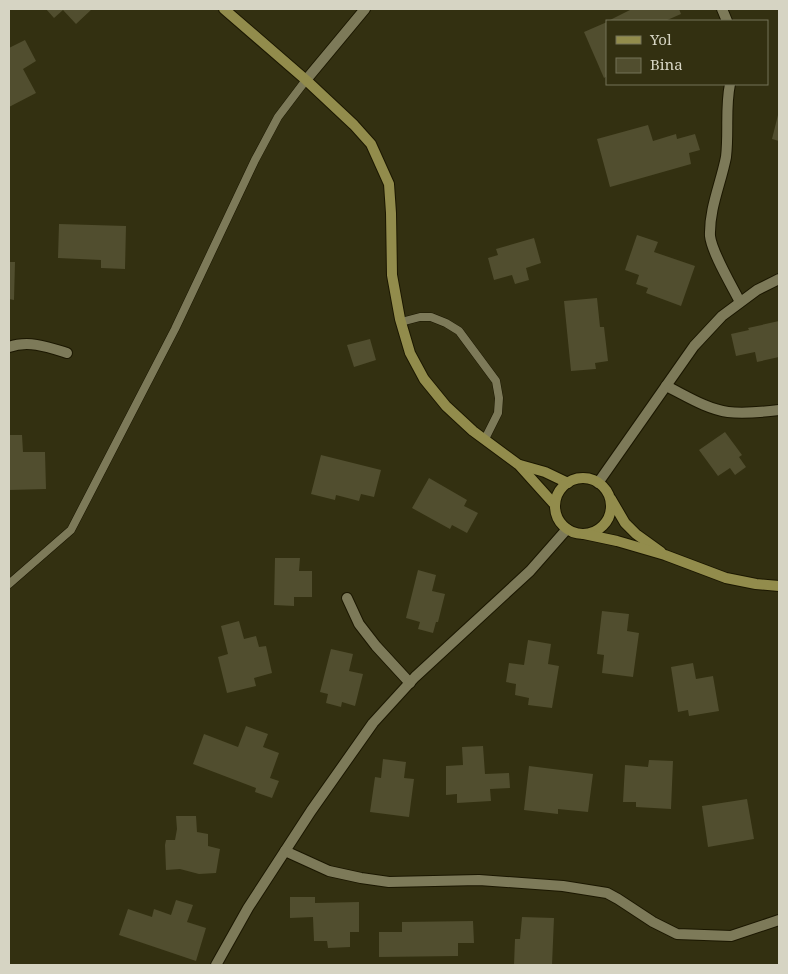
<svg xmlns="http://www.w3.org/2000/svg" width="788" height="974" font-family="'Noto Serif',serif">
  <style>
    .building { fill: #514e2f }
    .lines { fill: none; stroke-linecap: round; stroke-linejoin: round }
    .lane-casing { stroke: #1b1700; stroke-width: 9 }
    .street-casing { stroke: #1b1700; stroke-width: 12 }
    .secondary-casing { stroke: #1b1700; stroke-width: 12 }
    .lane { stroke: #7d7a59; stroke-width: 8 }
    .street { stroke: #7d7a59; stroke-width: 10 }
    .secondary { stroke: #928c4c; stroke-width: 10 }
  </style>
  <rect width="100%" height="100%" fill="#333011"/>
  <g class="building">
    <path d="M46,9H92L76,24L63,10L54,18Z"/>
    <path d="M632,9H679L681,14L665,21H608Z"/>
    <path d="M607,22V76L604,78L584,32Z"/>
    <path d="M25,40L36,61L23,69L36,93L9,107V48Z"/>
    <path d="M779,111V141L772,139Z"/>
    <path d="M648,125L653,141L676,134L677,139L695,134L700,150L689,153L691,164L610,187L597,139Z"/>
    <path d="M59,224L126,226L125,269L101,268V260L58,258Z"/>
    <path d="M637,235L658,242L654,252L695,266L681,306L646,293L648,288L636,284L639,275L625,270Z"/>
    <path d="M534,238L541,263L526,268L529,280L515,284L512,275L494,280L488,258L498,255L496,249Z"/>
    <path d="M9,262H15L14,300L9,299Z"/>
    <path d="M597,298L600,327H604L608,361L595,363L596,369L571,371L564,301Z"/>
    <path d="M779,321V357L757,362L755,352L736,356L731,334L749,330L748,328Z"/>
    <path d="M370,339L376,360L354,367L347,345Z"/>
    <path d="M725,432L742,455L739,457L746,467L735,475L730,468L718,476L699,450Z"/>
    <path d="M9,435H22L23,452H45L46,489L9,490Z"/>
    <path d="M321,455L381,470L374,497L361,494L359,501L336,495L335,500L311,494Z"/>
    <path d="M429,478L467,500L464,506L478,513L467,533L452,525L450,529L412,508Z"/>
    <path d="M275,558H300L299,571H312V597H294V606L274,605Z"/>
    <path d="M418,570L436,575L432,591L445,594L438,622H436L433,633L418,629L420,622L406,618Z"/>
    <path d="M602,611L629,614L627,631L639,633L633,677L602,673L604,655L597,654Z"/>
    <path d="M239,621L244,639L256,636L259,647L266,646L272,673L254,678L256,686L227,693L218,657L228,654L221,626Z"/>
    <path d="M528,640L551,644L548,664L559,666L552,708L528,705L529,698L515,695L516,684L506,682L509,663L524,665Z"/>
    <path d="M331,649L353,654L349,671L363,674L355,706L342,702L341,707L326,703L328,694L320,692Z"/>
    <path d="M693,663L696,679L713,676L719,711L689,716L688,710L678,712L671,667Z"/>
    <path d="M246,726L268,734L263,747L279,753L270,778L279,781L272,798L255,792L256,788L193,764L204,734L238,747Z"/>
    <path d="M483,746L485,774L509,773L510,788L490,789L491,801L457,803V794L446,795V766L463,765L462,747Z"/>
    <path d="M383,759L406,762L404,778L414,779L409,817L370,812L375,777L381,778Z"/>
    <path d="M649,760L673,761L671,809L636,807V802H623L625,765L648,767Z"/>
    <path d="M529,766L593,774L588,812L558,809V814L524,810Z"/>
    <path d="M747,799L754,839L708,847L702,806Z"/>
    <path d="M176,816H196L197,832L208,834V846L220,849L216,873L199,874L180,869L166,870L165,845L166,840H175L177,829Z"/>
    <path d="M290,897H315V903L359,902V932H350V947L328,948L327,941H314L313,917L290,918Z"/>
    <path d="M176,900L193,905L187,922L206,928L196,961L119,935L128,909L152,917L154,909L171,915Z"/>
    <path d="M522,917L554,918L552,965H514L515,939H520Z"/>
    <path d="M473,921L474,943H458V956L379,957V932H402V922Z"/>
  </g>
  <g class="lines">
    <g class="lane-casing">
      <g id="lane">
        <path d="M401,322L420,317H431L446,323L459,331L496,381L499,398L498,413L485,439"/>
        <path d="M9,584L71,530L175,329L255,160L278,117L306,80"/>
      </g>
    </g>
    <g class="street-casing">
      <g id="street">
        <path d="M722,9L727,21"/>
        <path d="M306,80L365,9"/>
        <path d="M730,84C725,108 729,132 726,157C721,183 709,209 710,236C712,253 732,286 740,302"/>
        <path d="M9,347C29,340 48,347 67,353"/>
        <path d="M666,386C685,395 706,409 728,412C744,414 763,412 779,410"/>
        <path d="M598,483L694,346L722,316L757,290L779,279"/>
        <path d="M347,598L359,624L376,646L410,683"/>
        <path d="M285,851L329,871L361,878L389,882L479,880L563,886L607,893L618,899L653,922L677,934L731,936L779,920"/>
        <path d="M216,965L248,908L311,811L373,723L415,677L530,571L567,529"/>
      </g>
    </g>
    <g class="secondary-casing">
      <g id="secondary">
        <path d="M224,9L306,80L354,125L371,144L389,184L391,213L392,275L400,319L410,353L424,379L446,406L473,431L519,465L555,505"/>
        <path d="M520,465L545,472L568,483"/>
        <circle cx="583" cy="506" r="28"/>
        <path d="M611,499L625,523L636,534L661,552"/>
        <path d="M584,534L617,541L665,555L726,578L756,584L779,586"/>
      </g>
    </g>
    <use href="#lane" class="lane"/>
    <use href="#street" class="street"/>
    <use href="#secondary" class="secondary"/>
  </g>
  <rect width="788" height="974" fill="none" stroke="#d6d4c3" stroke-width="20"/>
  <rect x="606" y="20" width="162" height="65" fill="#333011" stroke="#747258"/>
  <rect x="616" y="36" width="25" height="8" fill="#928c4c" stroke="#747258"/>
  <text x="650" y="45" font-size="15" fill="#d6d4c3">Yol</text>
  <rect x="616" y="58" width="25" height="15" fill="#514e2f" stroke="#747258"/>
  <text x="650" y="70" font-size="15" fill="#d6d4c3">Bina</text>
</svg>
